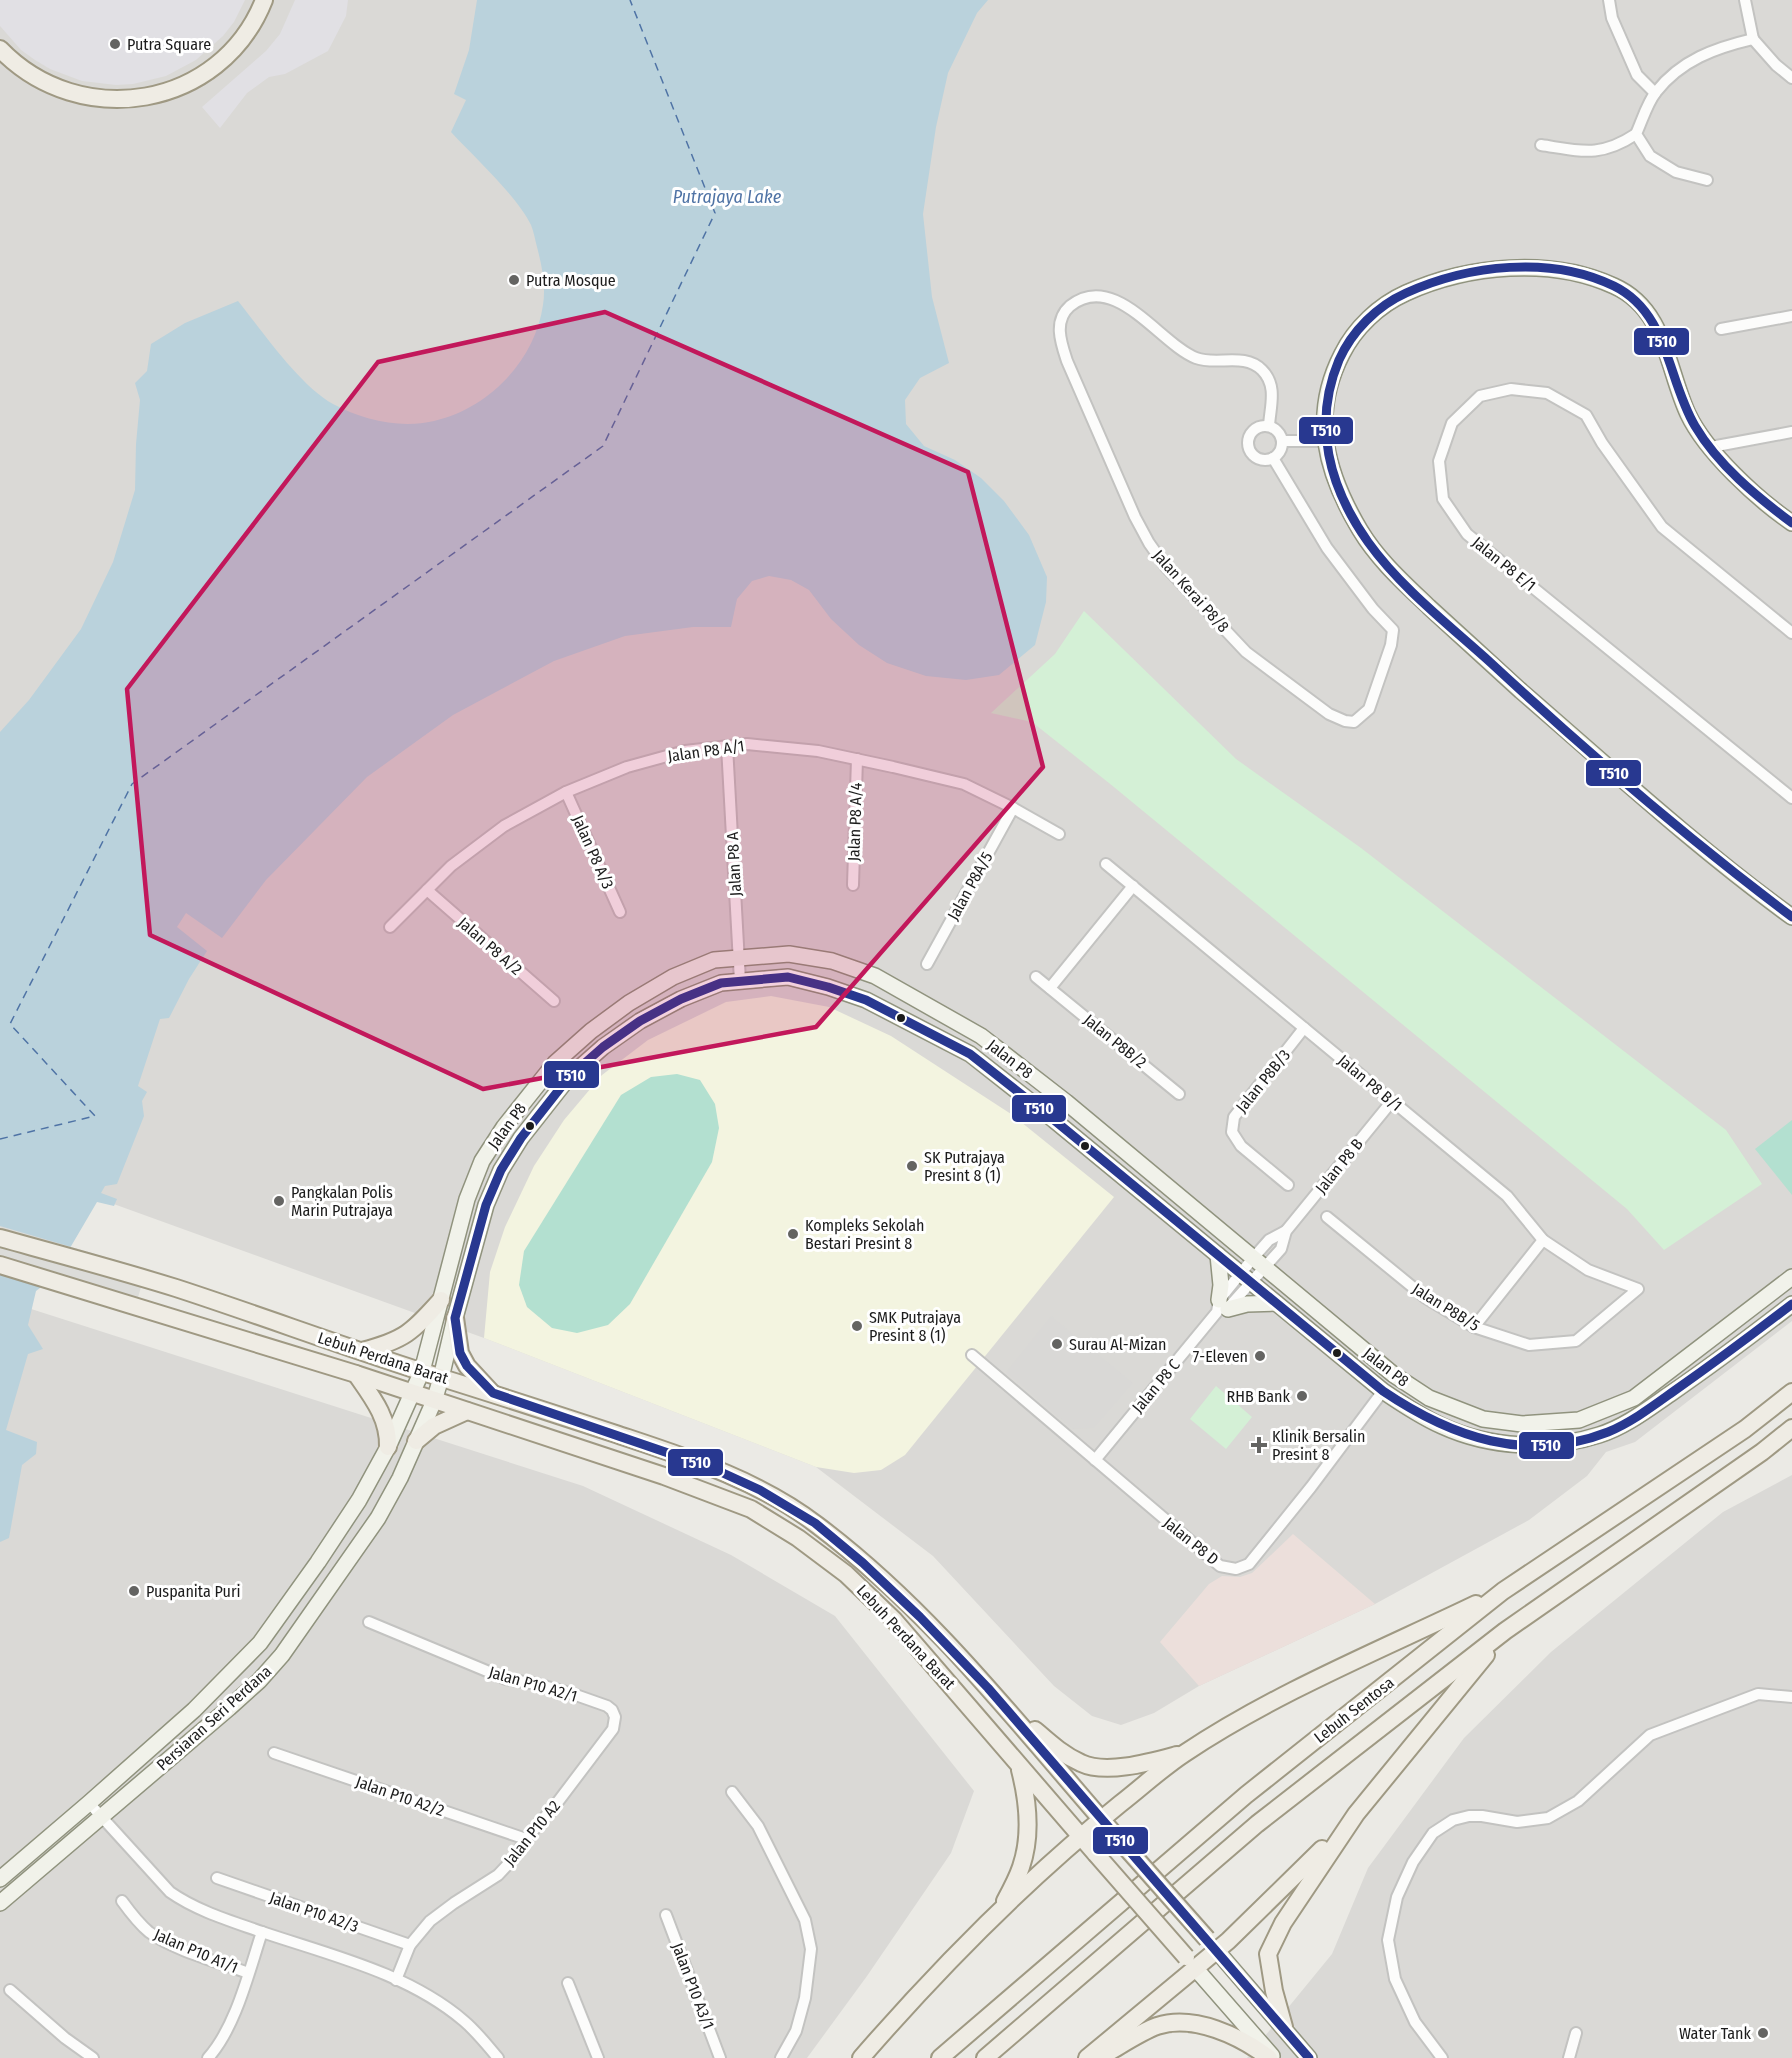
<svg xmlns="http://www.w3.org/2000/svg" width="1792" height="2058" font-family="'Fira Sans Condensed',sans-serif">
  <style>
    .residential { fill: #dad9d6 }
    .commercial { fill: #ecdfdb }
    .education { fill: #f3f4e0 }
    .religious { fill: #d9d8d6 }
    .park { fill: #d4f0d6 }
    .pitch { fill: #b3e0d0 }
    .plaza { fill: #e1e0e4 }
    .water { fill: #bad2dc }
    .pier { fill: #dcdcd9 }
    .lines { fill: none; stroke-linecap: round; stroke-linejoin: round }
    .ferry { stroke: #4f73a5; stroke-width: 1.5; stroke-dasharray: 8 6; stroke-linecap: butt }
    .street-casing { stroke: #c3c3c1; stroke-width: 14 }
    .secondary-casing { stroke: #90937e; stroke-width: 18 }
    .primary-casing { stroke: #9f9983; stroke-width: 20 }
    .street { stroke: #fcfcfb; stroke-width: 10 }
    .secondary { stroke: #f1f2ea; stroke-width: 15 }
    .primary { stroke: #efece4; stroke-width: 16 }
    .primary-bridge-casing { stroke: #9f9983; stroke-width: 20; stroke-linecap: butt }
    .primary-bridge { stroke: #efece4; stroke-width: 16 }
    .bus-1-casing { stroke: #fff; stroke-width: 14 }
    .bus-1 { stroke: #283890; stroke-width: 9 }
    .marked { fill: #c2185b; fill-opacity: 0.2; stroke: #c2185b; stroke-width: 4.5; stroke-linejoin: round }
    .poi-dot { fill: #646462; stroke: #fff; stroke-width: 2 }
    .bus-dot { fill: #1c1c1c; stroke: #fff; stroke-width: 2 }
    .labels { text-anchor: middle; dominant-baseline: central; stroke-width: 6; stroke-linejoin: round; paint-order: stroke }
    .poi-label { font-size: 16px; fill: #1c1c1c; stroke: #fff; text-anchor: start }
    .street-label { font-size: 16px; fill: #1c1c1c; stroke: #fff }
    .water-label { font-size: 18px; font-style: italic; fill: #4f73a5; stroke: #fff }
    .line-badge { stroke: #fff; stroke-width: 2 }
    .badge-label { font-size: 16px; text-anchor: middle; font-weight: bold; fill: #fff }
  </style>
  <rect width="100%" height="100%" fill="#ebeae5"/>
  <g class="residential">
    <path d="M0,0H575L627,299L0,814Z"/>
    <path d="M876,0H1792V1321L1635,1442L1606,1452L1587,1476L1529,1520L1375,1604L1199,1686L1154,1713L1121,1725L1092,1716L1054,1686L933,1556L816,1467L484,1338L64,1186L149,888Z"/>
    <path d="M0,1299L583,1486L731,1555L835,1616L974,1791L951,1853L867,1976L807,2058H0Z"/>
    <path d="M1792,1475V2058H1247L1332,1954L1368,1868L1464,1738L1551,1652L1723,1512Z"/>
  </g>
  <path class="commercial" d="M1293,1534L1375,1604L1199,1686L1160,1642L1209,1584L1222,1576L1240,1577L1252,1573Z"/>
  <path class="education" d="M771,996L829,1007L891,1036L1011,1114L1114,1197L905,1455L881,1470L854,1473L816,1467L484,1338L490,1272L505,1227L534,1166L564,1120L602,1075L648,1040L726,1002Z"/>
  <path class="religious" d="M1051,1316L1133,1383L1094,1428L1073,1429L1006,1372Z"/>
  <g class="park">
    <path d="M1084,611L1236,759L1361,848L1726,1130L1762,1184L1664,1250L1627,1209L1109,783L1032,722L991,713L1055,654Z"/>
    <path d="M1216,1386L1252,1417L1226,1449L1190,1419Z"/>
  </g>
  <g class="pitch">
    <path d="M677,1074L700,1080L715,1104L719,1128L712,1162L630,1304L608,1325L577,1333L552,1328L527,1307L519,1285L524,1251L621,1095L651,1077Z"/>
    <path d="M1792,1120V1195L1755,1149Z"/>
  </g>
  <g class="plaza">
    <path d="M0,0H245L234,22L223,36L196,60L166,76L133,84L116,85L82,81L50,69L35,60L21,50L0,26Z"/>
    <path d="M295,0H348L346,16L328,51L285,74L269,77L247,93L220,128L202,107L266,51L280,34Z"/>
  </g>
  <path class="water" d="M477,0H988L977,13L948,73L936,127L923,214L932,297L949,363L920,378L905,400L906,424L924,446L955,460L981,478L1004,501L1029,535L1047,577L1046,602L1035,645L999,675L966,680L926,676L887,663L859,645L831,619L809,590L791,580L769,576L752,581L737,599L731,627H693L625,636L554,661L453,715L367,777L266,880L222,938L186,913L177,927L207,951L189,979L169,1018L160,1019L138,1086L147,1092L142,1101L144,1116L117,1184L105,1186L101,1193L117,1199L114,1206L97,1202L70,1248L62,1271L36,1291L28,1325L43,1349L28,1354L6,1430L37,1442L36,1454L22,1465L9,1538L0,1542V732L29,700L81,629L113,562L135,490L136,444L140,400L135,383L147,371L151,344L185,323L238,301C263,332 299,385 333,404C363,420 400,429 434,421C488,409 535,361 543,305C546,286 542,266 537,247C535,240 534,232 531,225C517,196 474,157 451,132L466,100L454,94L469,50Z"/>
  <path class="pier" d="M0,1226L146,1269L134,1312L0,1272Z"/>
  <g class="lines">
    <path class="ferry" d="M0,1139L95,1116L10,1024L132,784L603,446L715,213L630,0"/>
    <g class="street-casing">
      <g id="street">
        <path d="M1609,0L1612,18L1637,75L1655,93"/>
        <path d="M1745,0L1753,39"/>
        <path d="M1753,39L1776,65L1792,78"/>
        <path d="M1541,145C1581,151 1600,158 1636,134"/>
        <path d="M1707,180L1676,172L1650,156L1636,134C1642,121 1647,103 1656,92C1681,60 1715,48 1753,39"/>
        <path d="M1721,329L1792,316"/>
        <path d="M1269,426C1270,407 1278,386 1262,370C1244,352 1217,366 1196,358C1160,344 1115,270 1070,306C1053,321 1061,343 1067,361L1135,517L1149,543L1166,567L1246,652L1329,714L1345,721L1354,722L1369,709L1391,645L1393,630L1373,609L1327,548L1273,458"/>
        <circle cx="1265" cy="443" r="17"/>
        <path d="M1282,441H1326"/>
        <path d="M1711,447L1792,432"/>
        <path d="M1792,633L1662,527L1602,443L1586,415L1547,393L1511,389L1480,396L1452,423L1439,461L1443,499L1467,534L1792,798"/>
        <path d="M727,746L740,981"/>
        <path d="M566,792L620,912"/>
        <path d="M1106,864L1507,1196L1543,1240L1588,1270L1638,1289L1576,1341L1529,1345L1474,1327L1426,1298L1327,1217"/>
        <path d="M853,885L857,759"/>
        <path d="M427,890L554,1001"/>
        <path d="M390,927L451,866L504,826L566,792L627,767L685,751L747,744L818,751L893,767L964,784L1013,808L1059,834"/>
        <path d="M927,964L1013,808"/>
        <path d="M1036,977L1179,1094"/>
        <path d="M1050,988L1133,886"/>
        <path d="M1288,1185L1241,1146L1232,1132L1234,1117L1304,1028"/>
        <path d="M1227,1309L1281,1249L1286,1231L1392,1101"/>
        <path d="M1474,1327L1543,1240"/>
        <path d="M972,1355L1220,1566L1236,1569L1249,1564L1311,1487L1383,1391"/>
        <path d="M1095,1460L1217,1312L1219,1300L1254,1257L1269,1240L1286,1231"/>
        <path d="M369,1622L506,1679L537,1684L573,1694L607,1706L612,1710L615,1717L613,1729L557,1803L526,1839L513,1859L498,1875L454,1903L430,1921L410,1945L396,1980"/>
        <path d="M274,1753L526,1839"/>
        <path d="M732,1792L758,1826L805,1920L811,1949L805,1998L796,2031L781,2058"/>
        <path d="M89,1803L170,1892C197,1911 231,1921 262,1932C330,1955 408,1973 464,2021C477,2032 487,2045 498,2058"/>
        <path d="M217,1878L410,1945"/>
        <path d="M122,1901C130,1912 138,1923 149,1932C173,1950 219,1962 248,1973"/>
        <path d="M666,1915L720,2058"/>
        <path d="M568,1983L598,2058"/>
        <path d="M10,1990L65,2038L93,2058"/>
        <path d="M208,2058C236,2027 249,1971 262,1932"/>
        <path d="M1442,2058L1415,2022L1395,1979L1388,1940L1397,1897L1413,1862L1433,1833L1453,1820L1469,1816H1482L1517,1822L1548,1818L1578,1801L1650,1735L1758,1694L1792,1697"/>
        <path d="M1569,2058L1576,2033"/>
      </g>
    </g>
    <g class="secondary-casing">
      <g id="secondary">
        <path d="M1792,523C1757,499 1706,452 1688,414C1667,369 1666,309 1614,286C1551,257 1468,265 1406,293C1379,305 1355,328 1342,354C1310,416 1326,473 1360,530C1378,560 1404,583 1429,607C1460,635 1490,663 1521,691C1610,768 1697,848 1792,917"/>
        <path d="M1218,1255L1221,1285L1219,1300"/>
        <path d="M1228,1309L1247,1304L1276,1303"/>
        <path d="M0,1879L89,1803L194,1710L260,1643L318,1562L359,1500L388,1447L422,1371L467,1199L482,1161L504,1127L555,1063L591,1031L629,1003L673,977L714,960L789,954L832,961L875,976L981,1036L1066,1102L1394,1375L1429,1398L1483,1419L1522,1424L1579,1420L1634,1398L1792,1277"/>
        <path d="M0,1903L229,1708L259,1681L282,1655L378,1518L400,1478L434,1401L441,1378L455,1318L486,1205L501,1170L521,1138L569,1077L603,1047L640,1021L681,999L721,983L788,977L828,987L866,1000L970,1054L1054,1120L1383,1391C1402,1404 1422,1417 1442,1426C1490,1448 1549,1451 1599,1435C1625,1427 1648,1409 1670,1394C1712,1365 1752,1335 1792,1304"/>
        <path d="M1217,1951L1309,2058"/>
        <path d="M1196,1969L1272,2056"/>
      </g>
    </g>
    <g class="primary-casing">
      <g id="primary">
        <path d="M0,49C80,132 221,109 264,0"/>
        <path d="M0,1238C58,1254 118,1270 176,1288C265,1317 352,1350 442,1378C500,1396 558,1415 616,1434C685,1457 759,1480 817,1525C932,1611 1021,1728 1115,1835"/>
        <path d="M0,1265L356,1374L664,1476L751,1509L798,1538L846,1574L894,1620L1096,1854"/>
        <path d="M455,1318L460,1353L467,1366L492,1393"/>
        <path d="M362,1351C405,1340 412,1332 441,1300"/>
        <path d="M356,1374C372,1397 389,1418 388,1447"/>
        <path d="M416,1441L434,1426L467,1411"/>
        <path d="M1035,1730C1050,1743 1063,1755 1081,1763C1106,1775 1151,1762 1177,1755"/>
        <path d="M1005,1901C1011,1890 1017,1879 1021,1867C1032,1835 1028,1801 1020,1770"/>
        <path d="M1284,2027L1274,1991L1268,1954L1283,1923L1356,1814L1486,1655"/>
        <path d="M1100,2057C1117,2048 1140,2032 1157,2026C1194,2014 1240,2036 1269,2058"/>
        <path d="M861,2058C940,1967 1026,1880 1120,1804C1142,1787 1162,1768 1185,1753C1275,1693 1378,1651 1476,1604"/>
        <path d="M940,2058L1246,1795L1503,1591L1745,1429L1792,1392"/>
        <path d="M985,2058L1257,1824L1505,1631L1762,1452L1792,1428"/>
        <path d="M1087,2058L1228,1941L1322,1849"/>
      </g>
    </g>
    <use href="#street" class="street"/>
    <use href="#secondary" class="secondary"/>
    <use href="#primary" class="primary"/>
    <g class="primary-bridge-casing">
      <g id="primary-bridge">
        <path d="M1115,1835L1207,1939"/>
        <path d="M1096,1854L1186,1957"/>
      </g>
    </g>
    <use href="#primary-bridge" class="primary-bridge"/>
    <g class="bus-1-casing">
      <g id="bus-1">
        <path d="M1792,523C1756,496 1718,465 1695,426C1667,379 1669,313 1614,286C1551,255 1468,265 1406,293C1377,306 1352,331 1339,360C1312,424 1329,487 1368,542C1401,588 1449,625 1491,663C1587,752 1687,838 1792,917"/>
        <path d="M1309,2058L988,1688L920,1617L863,1563L815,1523L760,1490L712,1468L493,1393L467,1366L460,1353L455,1318L486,1205L501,1170L521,1138L569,1077L603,1047L640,1021L681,999L721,983L788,977L828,987L866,1000L970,1054L1054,1120L1383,1391C1451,1437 1527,1464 1608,1432C1632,1422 1653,1406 1674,1391C1714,1363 1753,1334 1792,1304"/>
      </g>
    </g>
    <use href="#bus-1" class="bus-1"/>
  </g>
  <path class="marked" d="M605,312L968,472L1043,767L816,1027L483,1089L150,935L127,689L378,362Z"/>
  <g class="poi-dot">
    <circle cx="115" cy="44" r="6"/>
    <circle cx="514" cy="280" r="6"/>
    <circle cx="912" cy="1166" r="6"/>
    <circle cx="279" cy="1201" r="6"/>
    <circle cx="793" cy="1234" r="6"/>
    <circle cx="857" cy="1326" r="6"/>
    <circle cx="1057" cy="1344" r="6"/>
    <circle cx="1260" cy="1356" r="6"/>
    <circle cx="1302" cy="1396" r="6"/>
    <path d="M1256 1436h6v6h6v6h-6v6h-6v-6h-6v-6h6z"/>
    <circle cx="134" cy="1591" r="6"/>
    <circle cx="1763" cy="2033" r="6"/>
  </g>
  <g class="bus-dot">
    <circle cx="901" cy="1018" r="5"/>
    <circle cx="530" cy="1126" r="5"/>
    <circle cx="1085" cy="1146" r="5"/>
    <circle cx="1337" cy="1353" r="5"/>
  </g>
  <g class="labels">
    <g class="poi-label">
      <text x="127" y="44">Putra Square</text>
      <text x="526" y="280">Putra Mosque</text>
      <text x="924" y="1157">SK Putrajaya<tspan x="924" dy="18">Presint 8 (1)</tspan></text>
      <text x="291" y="1192">Pangkalan Polis<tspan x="291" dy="18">Marin Putrajaya</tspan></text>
      <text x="805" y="1225">Kompleks Sekolah<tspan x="805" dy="18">Bestari Presint 8</tspan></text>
      <text x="869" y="1317">SMK Putrajaya<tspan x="869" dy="18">Presint 8 (1)</tspan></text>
      <text x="1069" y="1344">Surau Al-Mizan</text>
      <text x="1248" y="1356" text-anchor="end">7-Eleven</text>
      <text x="1290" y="1396" text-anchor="end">RHB Bank</text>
      <text x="1272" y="1436">Klinik Bersalin<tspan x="1272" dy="18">Presint 8</tspan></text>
      <text x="146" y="1591">Puspanita Puri</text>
      <text x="1751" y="2033" text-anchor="end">Water Tank</text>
    </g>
    <g class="street-label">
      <text transform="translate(1504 564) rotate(39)">Jalan P8 E/1</text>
      <text transform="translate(1191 591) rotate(48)">Jalan Kerai P8/8</text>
      <text transform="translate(706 751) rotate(-8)">Jalan P8 A/1</text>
      <text transform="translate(855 822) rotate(-88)">Jalan P8 A/4</text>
      <text transform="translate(593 852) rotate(66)">Jalan P8 A/3</text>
      <text transform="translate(734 864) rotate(-93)">Jalan P8 A</text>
      <text transform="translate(970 886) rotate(-61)">Jalan P8A/5</text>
      <text transform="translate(490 946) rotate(41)">Jalan P8 A/2</text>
      <text transform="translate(1115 1041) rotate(39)">Jalan P8B/2</text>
      <text transform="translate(1010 1059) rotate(38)">Jalan P8</text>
      <text transform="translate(1263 1081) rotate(-51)">Jalan P8B/3</text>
      <text transform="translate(1370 1083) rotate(40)">Jalan P8 B/1</text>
      <text transform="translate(507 1126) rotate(-54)">Jalan P8</text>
      <text transform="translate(1339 1166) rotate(-51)">Jalan P8 B</text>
      <text transform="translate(1446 1307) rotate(32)">Jalan P8B/5</text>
      <text transform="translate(383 1358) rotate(18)">Lebuh Perdana Barat</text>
      <text transform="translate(1386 1367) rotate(38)">Jalan P8</text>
      <text transform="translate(1156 1386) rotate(-50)">Jalan P8 C</text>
      <text transform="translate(1191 1541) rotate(39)">Jalan P8 D</text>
      <text transform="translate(906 1637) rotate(47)">Lebuh Perdana Barat</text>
      <text transform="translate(533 1684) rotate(16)">Jalan P10 A2/1</text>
      <text transform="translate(1354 1710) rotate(-38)">Lebuh Sentosa</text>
      <text transform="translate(214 1718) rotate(-42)">Persiaran Seri Perdana</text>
      <text transform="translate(400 1796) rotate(19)">Jalan P10 A2/2</text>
      <text transform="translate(532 1833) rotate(-51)">Jalan P10 A2</text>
      <text transform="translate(314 1912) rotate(19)">Jalan P10 A2/3</text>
      <text transform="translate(196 1951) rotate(23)">Jalan P10 A1/1</text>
      <text transform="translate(693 1986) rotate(69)">Jalan P10 A3/1</text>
    </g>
    <g class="water-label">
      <text x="727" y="197">Putrajaya Lake</text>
    </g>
  </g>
  <g class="line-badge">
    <rect x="1633" y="327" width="57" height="29" rx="6" fill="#283890"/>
    <rect x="1298" y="416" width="56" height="29" rx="6" fill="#283890"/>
    <rect x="1585" y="759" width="57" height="28" rx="6" fill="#283890"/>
    <rect x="543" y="1060" width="57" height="29" rx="6" fill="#283890"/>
    <rect x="1011" y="1094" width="56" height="29" rx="6" fill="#283890"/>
    <rect x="1518" y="1431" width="57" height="29" rx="6" fill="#283890"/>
    <rect x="667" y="1448" width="57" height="29" rx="6" fill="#283890"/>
    <rect x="1092" y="1826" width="57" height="29" rx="6" fill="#283890"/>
  </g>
  <g class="badge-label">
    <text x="1662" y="347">T510</text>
    <text x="1326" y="436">T510</text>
    <text x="1614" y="779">T510</text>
    <text x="571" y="1081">T510</text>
    <text x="1039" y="1114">T510</text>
    <text x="1546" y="1451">T510</text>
    <text x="696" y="1468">T510</text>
    <text x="1120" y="1846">T510</text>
  </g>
</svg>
